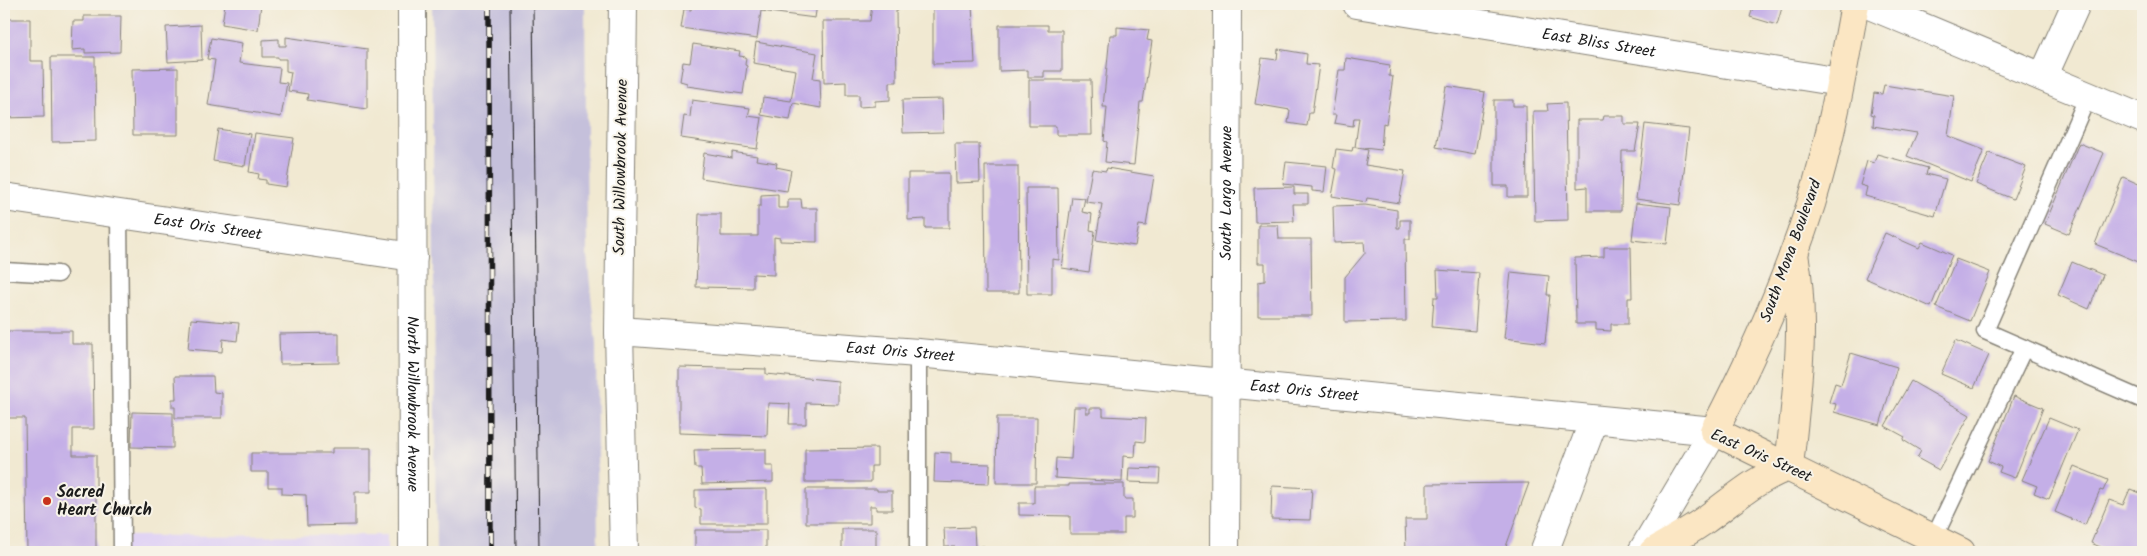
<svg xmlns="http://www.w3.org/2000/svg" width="2147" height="556" font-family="Kalam,sans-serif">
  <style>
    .built { fill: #e1d4f4 }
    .industrial { fill: #c5c0db }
    .building { fill: #c4afe7 }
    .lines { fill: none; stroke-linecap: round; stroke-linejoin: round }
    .lane-casing { stroke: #868277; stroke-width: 19 }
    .street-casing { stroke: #868277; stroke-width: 30 }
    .secondary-casing { stroke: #868277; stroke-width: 30 }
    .lane { stroke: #fff; stroke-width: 16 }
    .street { stroke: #fff; stroke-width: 28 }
    .secondary { stroke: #fbe6c3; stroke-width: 28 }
    .tram { stroke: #1c1c1c; stroke-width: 1 }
    .rail-casing { stroke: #1c1c1c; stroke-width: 5.5 }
    .rail { stroke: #f7f3e8; stroke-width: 4; stroke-dasharray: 11; stroke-linecap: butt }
    .poi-dot { fill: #c8321e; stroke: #f7f3e8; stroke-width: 2 }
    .labels { text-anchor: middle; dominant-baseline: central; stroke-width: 4; stroke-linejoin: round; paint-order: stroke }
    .street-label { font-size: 16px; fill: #1c1c1c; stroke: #f7f3e8 }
    .poi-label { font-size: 16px; font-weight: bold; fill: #1c1c1c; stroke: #f7f3e8; text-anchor: start }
  </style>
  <rect width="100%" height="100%" fill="#f7f3e8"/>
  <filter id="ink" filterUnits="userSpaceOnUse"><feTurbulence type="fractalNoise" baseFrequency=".02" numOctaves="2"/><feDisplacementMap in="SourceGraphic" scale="10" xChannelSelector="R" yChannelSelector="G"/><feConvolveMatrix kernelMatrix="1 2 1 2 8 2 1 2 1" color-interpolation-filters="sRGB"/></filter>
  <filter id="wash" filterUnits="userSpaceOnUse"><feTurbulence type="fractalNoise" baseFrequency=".0096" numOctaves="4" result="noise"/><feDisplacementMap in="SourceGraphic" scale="20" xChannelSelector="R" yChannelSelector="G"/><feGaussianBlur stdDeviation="1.12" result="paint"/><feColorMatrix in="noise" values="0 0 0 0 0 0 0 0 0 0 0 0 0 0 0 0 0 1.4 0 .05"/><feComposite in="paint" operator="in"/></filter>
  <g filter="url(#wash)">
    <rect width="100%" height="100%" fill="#f1e9d2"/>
    <path class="built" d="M387,535V552H115V536Z"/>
    <path class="industrial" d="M432,4H585L587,255L596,344L598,552H436Z"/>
    <g id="blocks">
      <g class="building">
        <path d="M225,4H261L258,30L222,24Z"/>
        <path d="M288,4H343V7L288,6Z"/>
        <path d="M692,4H817L815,18L761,11L757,39L681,28L684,9L691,10Z"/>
        <path d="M872,4H898V11H896L897,82H890V100L875,101V106L859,107V95H846V82L824,83L823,21H870Z"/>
        <path d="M933,4H972L975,63L933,64Z"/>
        <path d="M1754,4H1783L1777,25L1750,17Z"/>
        <path d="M2041,4H2053L2051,8Z"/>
        <path d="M84,16H121L120,52L85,53V49L72,50L73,21H84Z"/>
        <path d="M4,19H30V61H43L44,117L4,118Z"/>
        <path d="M201,25L202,60L168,62L166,27Z"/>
        <path d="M999,25H1048V30H1062V71H1044V77H1028V70L999,71Z"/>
        <path d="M1117,27L1149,30L1147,40L1152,41L1143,102H1140L1134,165L1105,162L1107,142L1104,141L1107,107H1103L1110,35H1117Z"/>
        <path d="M286,37L367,49V109L307,100L308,94L288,91L291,72L286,71V59H278V57H263V40L279,39V46H286Z"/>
        <path d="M211,38L242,43L239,63L280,68L278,82L287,83L281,117L208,105L215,60L207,59Z"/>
        <path d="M756,42L817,53L813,78L820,79L821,108L793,103L790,120L761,115L763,97L791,101L796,70L753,63Z"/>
        <path d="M693,44L740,51L739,56L746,57L745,65L747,66L743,94L687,86V83L680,81L683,62L690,63Z"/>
        <path d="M1278,49L1307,54L1306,64L1319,65L1312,113H1309L1307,126L1288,123L1290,110L1255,104L1262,58L1277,60Z"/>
        <path d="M51,57H95L96,141L52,142Z"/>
        <path d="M1346,58L1390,65L1389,76L1393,77L1386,124L1383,123L1381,150L1355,147L1359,118H1354L1353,126L1334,123L1336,115H1332L1339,70H1345Z"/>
        <path d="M178,68V135H133L132,69Z"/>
        <path d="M1029,80H1091L1092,135H1056V126H1029Z"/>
        <path d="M1884,85L1954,96L1948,136L1984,150L1971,182L1907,156L1917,133L1873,126L1874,115L1871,114L1874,93L1882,94Z"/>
        <path d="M1446,86L1485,92L1475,154L1436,147Z"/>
        <path d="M942,99L943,132L903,133L902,100Z"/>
        <path d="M692,100L750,108L748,116L762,118L757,149L681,138L684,116L690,117Z"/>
        <path d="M1494,100H1513V106H1526L1527,197H1508V186H1494Z"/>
        <path d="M1566,103L1568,220L1535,221L1533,111H1548L1547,104Z"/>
        <path d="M1604,116H1624V124H1640L1635,151H1622L1621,211H1587V187L1577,188V120H1603Z"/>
        <path d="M1645,124L1689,129L1680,205L1636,199Z"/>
        <path d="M218,129L250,134L245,166L213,161Z"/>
        <path d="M255,133L294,138L286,187L266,184V180L258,179L259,174L249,172Z"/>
        <path d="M2079,143L2104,153L2069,234L2045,224Z"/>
        <path d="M955,144H979L980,182L956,183Z"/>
        <path d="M1353,147L1368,150L1365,165L1405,171L1399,203L1367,198L1366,202L1332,196L1337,169L1333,168L1336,149L1352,151Z"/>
        <path d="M732,152L757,156L756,160L777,163L776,167L791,170L787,191L701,178L704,153L732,158Z"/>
        <path d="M1989,153L2026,167L2013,199L1976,184Z"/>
        <path d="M1877,154L1928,168L1926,174L1946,179L1935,216L1865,196L1867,187L1860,185L1867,161L1874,163Z"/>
        <path d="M1286,162L1327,166L1324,192L1312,191V187L1283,184Z"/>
        <path d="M985,166H1018L1019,293H986Z"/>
        <path d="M1107,168L1154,176L1146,226L1139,225L1135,246L1096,240L1102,204L1086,202L1092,169L1106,171Z"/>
        <path d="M908,173H949V228H925V219L908,220Z"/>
        <path d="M2123,177L2143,186V258L2141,263L2095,244Z"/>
        <path d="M1294,187V194H1308V204H1293L1294,221L1255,222L1254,188Z"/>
        <path d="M1026,188H1058L1059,260L1052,259V294H1027Z"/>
        <path d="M778,194V208H788V199H801L802,208H817V242L780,241V238L774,237V275L753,274V288L696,287L699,214H721V236H758V206H761V195Z"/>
        <path d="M1072,197L1085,198L1082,212L1092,214L1090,230L1095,231L1089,272L1062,268Z"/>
        <path d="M1636,203L1671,207L1667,244L1632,240Z"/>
        <path d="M1365,205L1397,210V228H1400V220H1410V239H1405L1406,321L1345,322V277L1365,253L1364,242L1334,243L1333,206Z"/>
        <path d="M1258,225H1278L1279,239H1311L1312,316H1258V282L1265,281V263H1258Z"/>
        <path d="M1885,233L1919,248L1922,242L1952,255L1931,307L1865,278Z"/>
        <path d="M1604,247H1631L1632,298H1628V324H1611V331L1596,330V324H1576L1575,258L1604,257Z"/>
        <path d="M1956,259L1990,272L1970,321L1936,307Z"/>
        <path d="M2072,262L2103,275L2089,309L2058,295Z"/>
        <path d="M1437,270L1479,273L1475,331L1432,327L1434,297H1438Z"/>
        <path d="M1511,272L1549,276L1547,295H1550L1545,343L1504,338Z"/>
        <path d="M191,319L239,323L237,341L223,339L222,352L188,349Z"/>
        <path d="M4,331H72V344H93L94,429H73V455H96V552H27L25,418H4Z"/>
        <path d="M339,333V363L280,364L279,334Z"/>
        <path d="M1956,340L1989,355L1974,388L1941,374Z"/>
        <path d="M1851,353L1897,367L1880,425L1834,412L1836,404L1829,402L1835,383L1841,385Z"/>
        <path d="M679,367L766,369V374L838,381V404L806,403V424H789L790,404L768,403L767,436L679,433Z"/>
        <path d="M175,376H213L214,392L222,393V418H175V407H172V399H176Z"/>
        <path d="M1911,381L1970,415L1939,470L1917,458L1921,451L1903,440L1905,437L1885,426Z"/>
        <path d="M2014,396L2043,408L2015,478L1999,472L2001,467L1988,461Z"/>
        <path d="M1074,407H1086V413H1090V408H1103V416L1146,418L1145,442L1136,441L1135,457L1123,456L1122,482L1055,478L1056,458L1071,459Z"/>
        <path d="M132,412L173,413V448L131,447Z"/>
        <path d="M997,417H1037L1036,483H996Z"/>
        <path d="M2049,418L2078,430L2049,499L2034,493L2037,486L2022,480Z"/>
        <path d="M332,448H371V492H355V525L307,526L306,495L282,494V487H268V472H251V453H332Z"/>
        <path d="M877,448V466H871V482H805V449Z"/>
        <path d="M766,449V466H773V482L702,484L701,468H695L694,450Z"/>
        <path d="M935,452L951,453V463L990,464L989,484L934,482Z"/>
        <path d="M2074,466L2108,480L2103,491L2100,490L2085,525L2055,512Z"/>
        <path d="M1129,468L1160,469L1159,483L1128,482Z"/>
        <path d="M1529,483L1504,552H1406L1405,519H1427V484Z"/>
        <path d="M1069,484H1124V499H1133V518H1124V534H1070V516L1019,515V503H1034V486H1069Z"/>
        <path d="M1272,486L1312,488L1310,520L1271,519Z"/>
        <path d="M767,489V524H701V509L695,508V490Z"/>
        <path d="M806,489H877V491H892V510H876V506H870V523H806Z"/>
        <path d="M2130,489L2143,494V552H2112L2091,543L2109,500L2123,505Z"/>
        <path d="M974,527L975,547L984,546V552H956L955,547H945L944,528Z"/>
        <rect x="842" y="529" width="34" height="23"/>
        <path d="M695,530H766V552H702V550H695Z"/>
      </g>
    </g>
  </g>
  <g filter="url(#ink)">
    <use href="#blocks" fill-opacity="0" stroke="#868277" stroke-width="1"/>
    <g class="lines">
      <g class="lane-casing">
        <g id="lane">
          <path d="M2088,96L1985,331L2143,400"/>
          <path d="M119,213L122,552"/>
          <path d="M4,271L58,274"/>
          <path d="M1934,538L2024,348"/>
          <path d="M918,552V353"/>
        </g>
      </g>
      <g class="street-casing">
        <g id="street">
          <path id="s1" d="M412,4L413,552"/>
          <path d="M623,4L619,331L624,552"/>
          <path id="s2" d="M1357,4L1840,82"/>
          <path d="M1867,4L2143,119"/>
          <path d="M2043,77L2076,4"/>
          <path id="s3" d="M4,197L413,257"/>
          <path id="s4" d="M619,331L918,353L1714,431L1642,552"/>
          <path id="s5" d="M1225,552L1227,4"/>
          <path d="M1544,552L1594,420"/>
        </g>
      </g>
      <g class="secondary-casing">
        <g id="secondary">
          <path d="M1855,4C1843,70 1831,140 1811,204C1786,283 1752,358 1714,431L1961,552"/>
          <path d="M1653,552C1670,542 1688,532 1705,520C1732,501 1757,477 1789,467C1796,396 1807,325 1794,254"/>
        </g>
      </g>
      <use href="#lane" class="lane"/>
      <use href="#street" class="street"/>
      <use href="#secondary" class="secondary"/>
      <g class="tram">
        <path d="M510,4L516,552"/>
        <path d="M533,4L539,552"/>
      </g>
      <g class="rail-casing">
        <path id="rail" d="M489,4L490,552"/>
      </g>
      <use href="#rail" class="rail"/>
    </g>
  </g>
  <circle class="poi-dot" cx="47" cy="501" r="5"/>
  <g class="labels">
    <g class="street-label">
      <text stroke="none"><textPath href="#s2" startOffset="245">East Bliss Street</textPath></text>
      <text transform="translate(621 167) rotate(-89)">South Willowbrook Avenue</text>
      <text stroke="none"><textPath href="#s5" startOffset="359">South Largo Avenue</textPath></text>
      <text stroke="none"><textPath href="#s3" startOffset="206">East Oris Street</textPath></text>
      <text transform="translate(1791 251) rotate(-70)">South Mona Boulevard</text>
      <text stroke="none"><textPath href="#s4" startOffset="282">East Oris Street</textPath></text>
      <text stroke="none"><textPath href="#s4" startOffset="688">East Oris Street</textPath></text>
      <text stroke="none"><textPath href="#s1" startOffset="400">North Willowbrook Avenue</textPath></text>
      <text transform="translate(1761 456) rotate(24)">East Oris Street</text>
    </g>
    <g class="poi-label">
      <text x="57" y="492">Sacred<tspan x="57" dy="18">Heart Church</tspan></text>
    </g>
  </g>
  <rect width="2147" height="556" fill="none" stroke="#f7f3e8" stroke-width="20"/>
</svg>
